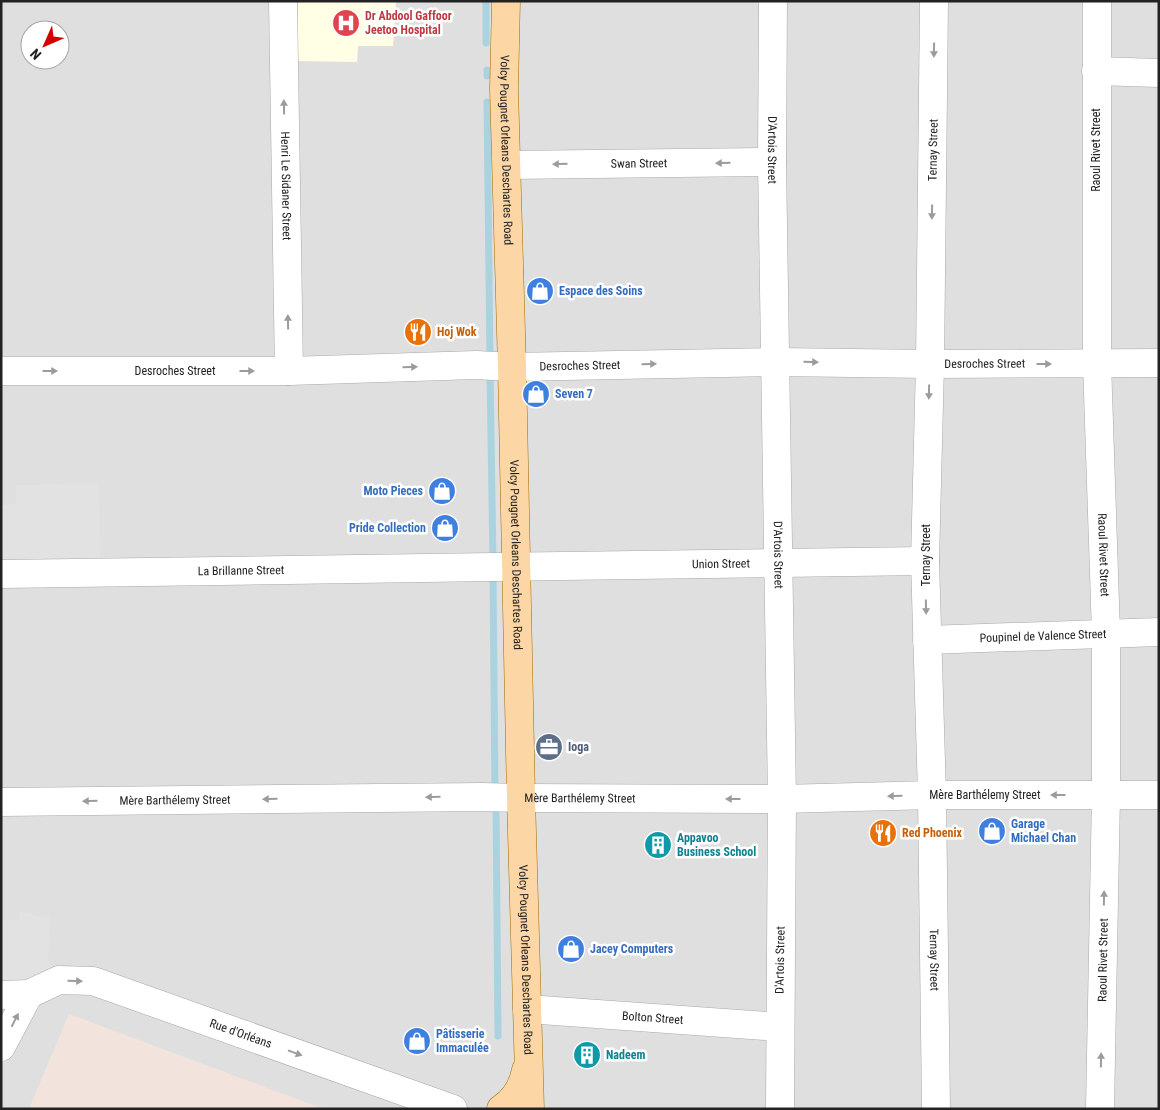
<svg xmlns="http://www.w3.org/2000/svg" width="1160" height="1110" font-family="'Roboto Condensed',sans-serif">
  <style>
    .residential { fill: #e0dfdf; fill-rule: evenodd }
    .education { fill: #ffffe5 }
    .military { fill: #f3e3dd }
    .parking { fill: #e2e2e2 }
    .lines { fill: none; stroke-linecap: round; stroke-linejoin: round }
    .stream { stroke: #aad3df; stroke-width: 7 }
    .minor-casing { stroke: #a9a9a9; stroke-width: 29 }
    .major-casing { stroke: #a06b00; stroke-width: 29 }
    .minor { stroke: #fff; stroke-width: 28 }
    .major { stroke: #fcd6a4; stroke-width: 28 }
    .oneway { fill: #9c9c9c }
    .labels { text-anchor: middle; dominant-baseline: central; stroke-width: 5; stroke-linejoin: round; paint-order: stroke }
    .health-label { font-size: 12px; font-weight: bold; fill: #be3a42; stroke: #fff; text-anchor: start }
    .street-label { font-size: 12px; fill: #222; stroke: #fff }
    .shop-label { font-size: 12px; font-weight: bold; fill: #366cbe; stroke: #fff; text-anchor: start }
    .food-label { font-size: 12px; font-weight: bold; fill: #c56008; stroke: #fff; text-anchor: start }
    .service-label { font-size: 12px; font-weight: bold; fill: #4e5e75; stroke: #fff; text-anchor: start }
    .culture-label { font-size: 12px; font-weight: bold; fill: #0d838f; stroke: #fff; text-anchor: start }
  </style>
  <rect width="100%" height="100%" fill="#f2efe9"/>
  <path class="residential" d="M1,1H1159V1109H1ZM30,30H60V60H30Z"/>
  <path class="education" d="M298,1H396L393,46H358L357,62L297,61Z"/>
  <path class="military" d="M69,1014L324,1109H29Z"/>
  <g class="parking">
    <path d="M99,484L100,564L1,565V505L16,504V485Z"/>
    <path d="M20,912L32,913V915L50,918L48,960L54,969L24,991L1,989V920H19Z"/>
  </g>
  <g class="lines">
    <g class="stream">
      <path d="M486,1V43"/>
      <path d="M487,70V76"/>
      <path d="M487,102L490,360"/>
      <path d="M490,371L493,563"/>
      <path d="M493,574L495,793"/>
      <path d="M496,804L498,1036"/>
    </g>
    <g class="minor-casing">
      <g id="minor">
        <path id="s1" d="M283,1L289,371"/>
        <path id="s2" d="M773,1L772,162L782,799L780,1109"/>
        <path id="s3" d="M934,1L930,364L925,561L932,795L936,1109"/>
        <path id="s4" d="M1097,1V363L1106,633V795L1100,1109"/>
        <path d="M1096,71L1159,73"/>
        <path id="s5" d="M507,165L772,162"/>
        <path id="s6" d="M1,371H289L476,365L512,367L775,362L930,364L1159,363"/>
        <path id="s7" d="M1,574L925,561"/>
        <path id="s8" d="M927,640L1159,632"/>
        <path id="s9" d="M1,802L482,797L521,798L782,799L932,795H1159"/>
        <path id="s10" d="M1,995L29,994L59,980L93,981L453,1109"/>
        <path id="s11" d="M527,1009L780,1027"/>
        <path d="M1,1047L29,994"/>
      </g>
    </g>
    <g class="major-casing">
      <g id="major">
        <path id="s12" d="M506,1L504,89L512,367L521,798L530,1109"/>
        <path d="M501,1109C515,1100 523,1086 526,1070"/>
      </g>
    </g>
    <use href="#minor" class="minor"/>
    <use href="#major" class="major"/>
  </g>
  <defs><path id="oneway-solid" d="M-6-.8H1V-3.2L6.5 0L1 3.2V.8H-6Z" transform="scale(1.25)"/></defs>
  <g class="oneway">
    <use href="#oneway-solid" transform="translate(934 50) rotate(91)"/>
    <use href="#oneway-solid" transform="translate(284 107) rotate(-91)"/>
    <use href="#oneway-solid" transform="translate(723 163) rotate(179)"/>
    <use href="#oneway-solid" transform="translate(560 164) rotate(179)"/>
    <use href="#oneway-solid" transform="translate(932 212) rotate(91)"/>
    <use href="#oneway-solid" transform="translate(288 322) rotate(-91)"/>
    <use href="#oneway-solid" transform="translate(811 362) rotate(1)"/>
    <use href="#oneway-solid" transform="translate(649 364) rotate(-1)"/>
    <use href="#oneway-solid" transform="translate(1044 364)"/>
    <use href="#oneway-solid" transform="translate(410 367) rotate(-2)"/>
    <use href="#oneway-solid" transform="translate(50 371)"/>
    <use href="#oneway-solid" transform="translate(247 371)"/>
    <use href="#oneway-solid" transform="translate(929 392) rotate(91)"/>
    <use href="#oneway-solid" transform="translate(926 607) rotate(89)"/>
    <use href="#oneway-solid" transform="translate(1058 795) rotate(-180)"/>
    <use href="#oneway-solid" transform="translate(895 796) rotate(179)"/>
    <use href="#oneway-solid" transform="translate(433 797) rotate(179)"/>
    <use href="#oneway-solid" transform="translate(270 799) rotate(179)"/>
    <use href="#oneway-solid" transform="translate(733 799) rotate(-180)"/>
    <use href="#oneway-solid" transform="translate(90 801) rotate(179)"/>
    <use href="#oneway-solid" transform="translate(1104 898) rotate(-89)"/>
    <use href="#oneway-solid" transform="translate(75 981) rotate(1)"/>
    <use href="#oneway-solid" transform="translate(15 1020) rotate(-63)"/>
    <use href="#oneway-solid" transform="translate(295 1053) rotate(20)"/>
    <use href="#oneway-solid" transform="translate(1101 1060) rotate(-89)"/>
  </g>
  <defs>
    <g id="hospital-disc" transform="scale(1.4375)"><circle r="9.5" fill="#e0444e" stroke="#fff"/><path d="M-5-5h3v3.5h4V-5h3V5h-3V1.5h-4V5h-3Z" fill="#fff"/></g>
    <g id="shop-disc" transform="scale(1.4375)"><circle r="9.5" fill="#3f7fe0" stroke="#fff"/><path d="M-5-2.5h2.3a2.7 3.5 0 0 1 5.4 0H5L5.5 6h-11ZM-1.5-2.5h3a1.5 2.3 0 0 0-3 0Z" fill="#fff"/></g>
    <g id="restaurant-disc" transform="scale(1.4375)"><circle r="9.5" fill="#e8710a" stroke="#fff"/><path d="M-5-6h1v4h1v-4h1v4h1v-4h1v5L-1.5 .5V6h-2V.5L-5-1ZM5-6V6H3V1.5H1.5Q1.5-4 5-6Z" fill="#fff"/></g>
    <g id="office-disc" transform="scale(1.4375)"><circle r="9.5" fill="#5c6f8a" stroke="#fff"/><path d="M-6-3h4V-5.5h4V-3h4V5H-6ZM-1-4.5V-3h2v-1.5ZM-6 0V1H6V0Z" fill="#fff"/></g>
    <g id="building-disc" transform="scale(1.4375)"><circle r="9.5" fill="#0f9aa8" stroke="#fff"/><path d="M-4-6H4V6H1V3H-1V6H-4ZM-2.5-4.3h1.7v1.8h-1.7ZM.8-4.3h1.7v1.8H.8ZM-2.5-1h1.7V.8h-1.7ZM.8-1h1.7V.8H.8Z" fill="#fff"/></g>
  </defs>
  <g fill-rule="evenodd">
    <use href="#hospital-disc" x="346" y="23"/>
    <use href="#shop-disc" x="540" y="291"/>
    <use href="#restaurant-disc" x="418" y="332"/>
    <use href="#shop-disc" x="536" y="394"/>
    <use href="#shop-disc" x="442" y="491"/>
    <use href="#shop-disc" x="445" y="528"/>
    <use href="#office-disc" x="549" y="747"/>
    <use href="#shop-disc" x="992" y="831"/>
    <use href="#restaurant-disc" x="883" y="833"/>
    <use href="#building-disc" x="658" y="845"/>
    <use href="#shop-disc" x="571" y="949"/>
    <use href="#shop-disc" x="417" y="1041"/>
    <use href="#building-disc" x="587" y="1055"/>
  </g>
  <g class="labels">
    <g class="health-label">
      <text x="365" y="16">Dr Abdool Gaffoor<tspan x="365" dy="14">Jeetoo Hospital</tspan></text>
    </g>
    <g class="street-label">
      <text stroke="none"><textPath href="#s12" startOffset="149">Volcy Pougnet Orleans Deschartes Road</textPath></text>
      <text stroke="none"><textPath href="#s2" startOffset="149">D'Artois Street</textPath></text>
      <text transform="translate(933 150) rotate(-89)">Ternay Street</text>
      <text transform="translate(1096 150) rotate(-90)">Raoul Rivet Street</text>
      <text stroke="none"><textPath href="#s5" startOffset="132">Swan Street</textPath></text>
      <text stroke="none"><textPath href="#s1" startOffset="185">Henri Le Sidaner Street</textPath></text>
      <text stroke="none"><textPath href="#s6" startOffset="984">Desroches Street</textPath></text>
      <text stroke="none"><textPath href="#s6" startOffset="579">Desroches Street</textPath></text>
      <text stroke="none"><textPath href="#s6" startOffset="174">Desroches Street</textPath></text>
      <text stroke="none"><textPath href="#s12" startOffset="554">Volcy Pougnet Orleans Deschartes Road</textPath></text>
      <text stroke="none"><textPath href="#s2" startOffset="554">D'Artois Street</textPath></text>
      <text transform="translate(926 555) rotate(-90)">Ternay Street</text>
      <text stroke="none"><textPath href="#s4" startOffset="554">Raoul Rivet Street</textPath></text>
      <text stroke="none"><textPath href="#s7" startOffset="720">Union Street</textPath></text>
      <text stroke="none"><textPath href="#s7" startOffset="240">La Brillanne Street</textPath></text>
      <text stroke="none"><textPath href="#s8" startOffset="116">Poupinel de Valence Street</textPath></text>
      <text stroke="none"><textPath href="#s9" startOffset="984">Mère Barthélemy Street</textPath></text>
      <text stroke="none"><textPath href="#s9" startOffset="579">Mère Barthélemy Street</textPath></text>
      <text stroke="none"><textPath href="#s9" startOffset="174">Mère Barthélemy Street</textPath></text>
      <text stroke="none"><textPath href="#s12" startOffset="959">Volcy Pougnet Orleans Deschartes Road</textPath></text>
      <text transform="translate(780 960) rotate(-89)">D'Artois Street</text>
      <text stroke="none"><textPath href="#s3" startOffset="959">Ternay Street</textPath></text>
      <text transform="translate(1103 960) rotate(-89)">Raoul Rivet Street</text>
      <text stroke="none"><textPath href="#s11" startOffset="126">Bolton Street</textPath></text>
      <text stroke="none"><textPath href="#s10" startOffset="252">Rue d'Orléans</textPath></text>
    </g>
    <g class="shop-label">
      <text x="559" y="291">Espace des Soins</text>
      <text x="555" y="394">Seven 7</text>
      <text x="423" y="491" text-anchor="end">Moto Pieces</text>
      <text x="426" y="528" text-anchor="end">Pride Collection</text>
      <text x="1011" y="824">Garage<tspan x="1011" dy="14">Michael Chan</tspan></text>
      <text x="590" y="949">Jacey Computers</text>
      <text x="436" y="1034">Pâtisserie<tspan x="436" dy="14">Immaculée</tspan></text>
    </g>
    <g class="food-label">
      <text x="437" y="332">Hoj Wok</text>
      <text x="902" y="833">Red Phoenix</text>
    </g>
    <g class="service-label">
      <text x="568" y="747">Ioga</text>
    </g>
    <g class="culture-label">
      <text x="677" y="838">Appavoo<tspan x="677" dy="14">Business School</tspan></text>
      <text x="606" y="1055">Nadeem</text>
    </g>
  </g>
  <rect width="1160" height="1110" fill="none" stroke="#222222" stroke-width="5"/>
  <g transform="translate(45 45) rotate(225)"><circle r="24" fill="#ffffff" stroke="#a7a7a7"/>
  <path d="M0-4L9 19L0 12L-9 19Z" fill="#d40000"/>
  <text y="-8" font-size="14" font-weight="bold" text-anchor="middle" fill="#222222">N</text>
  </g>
</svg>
